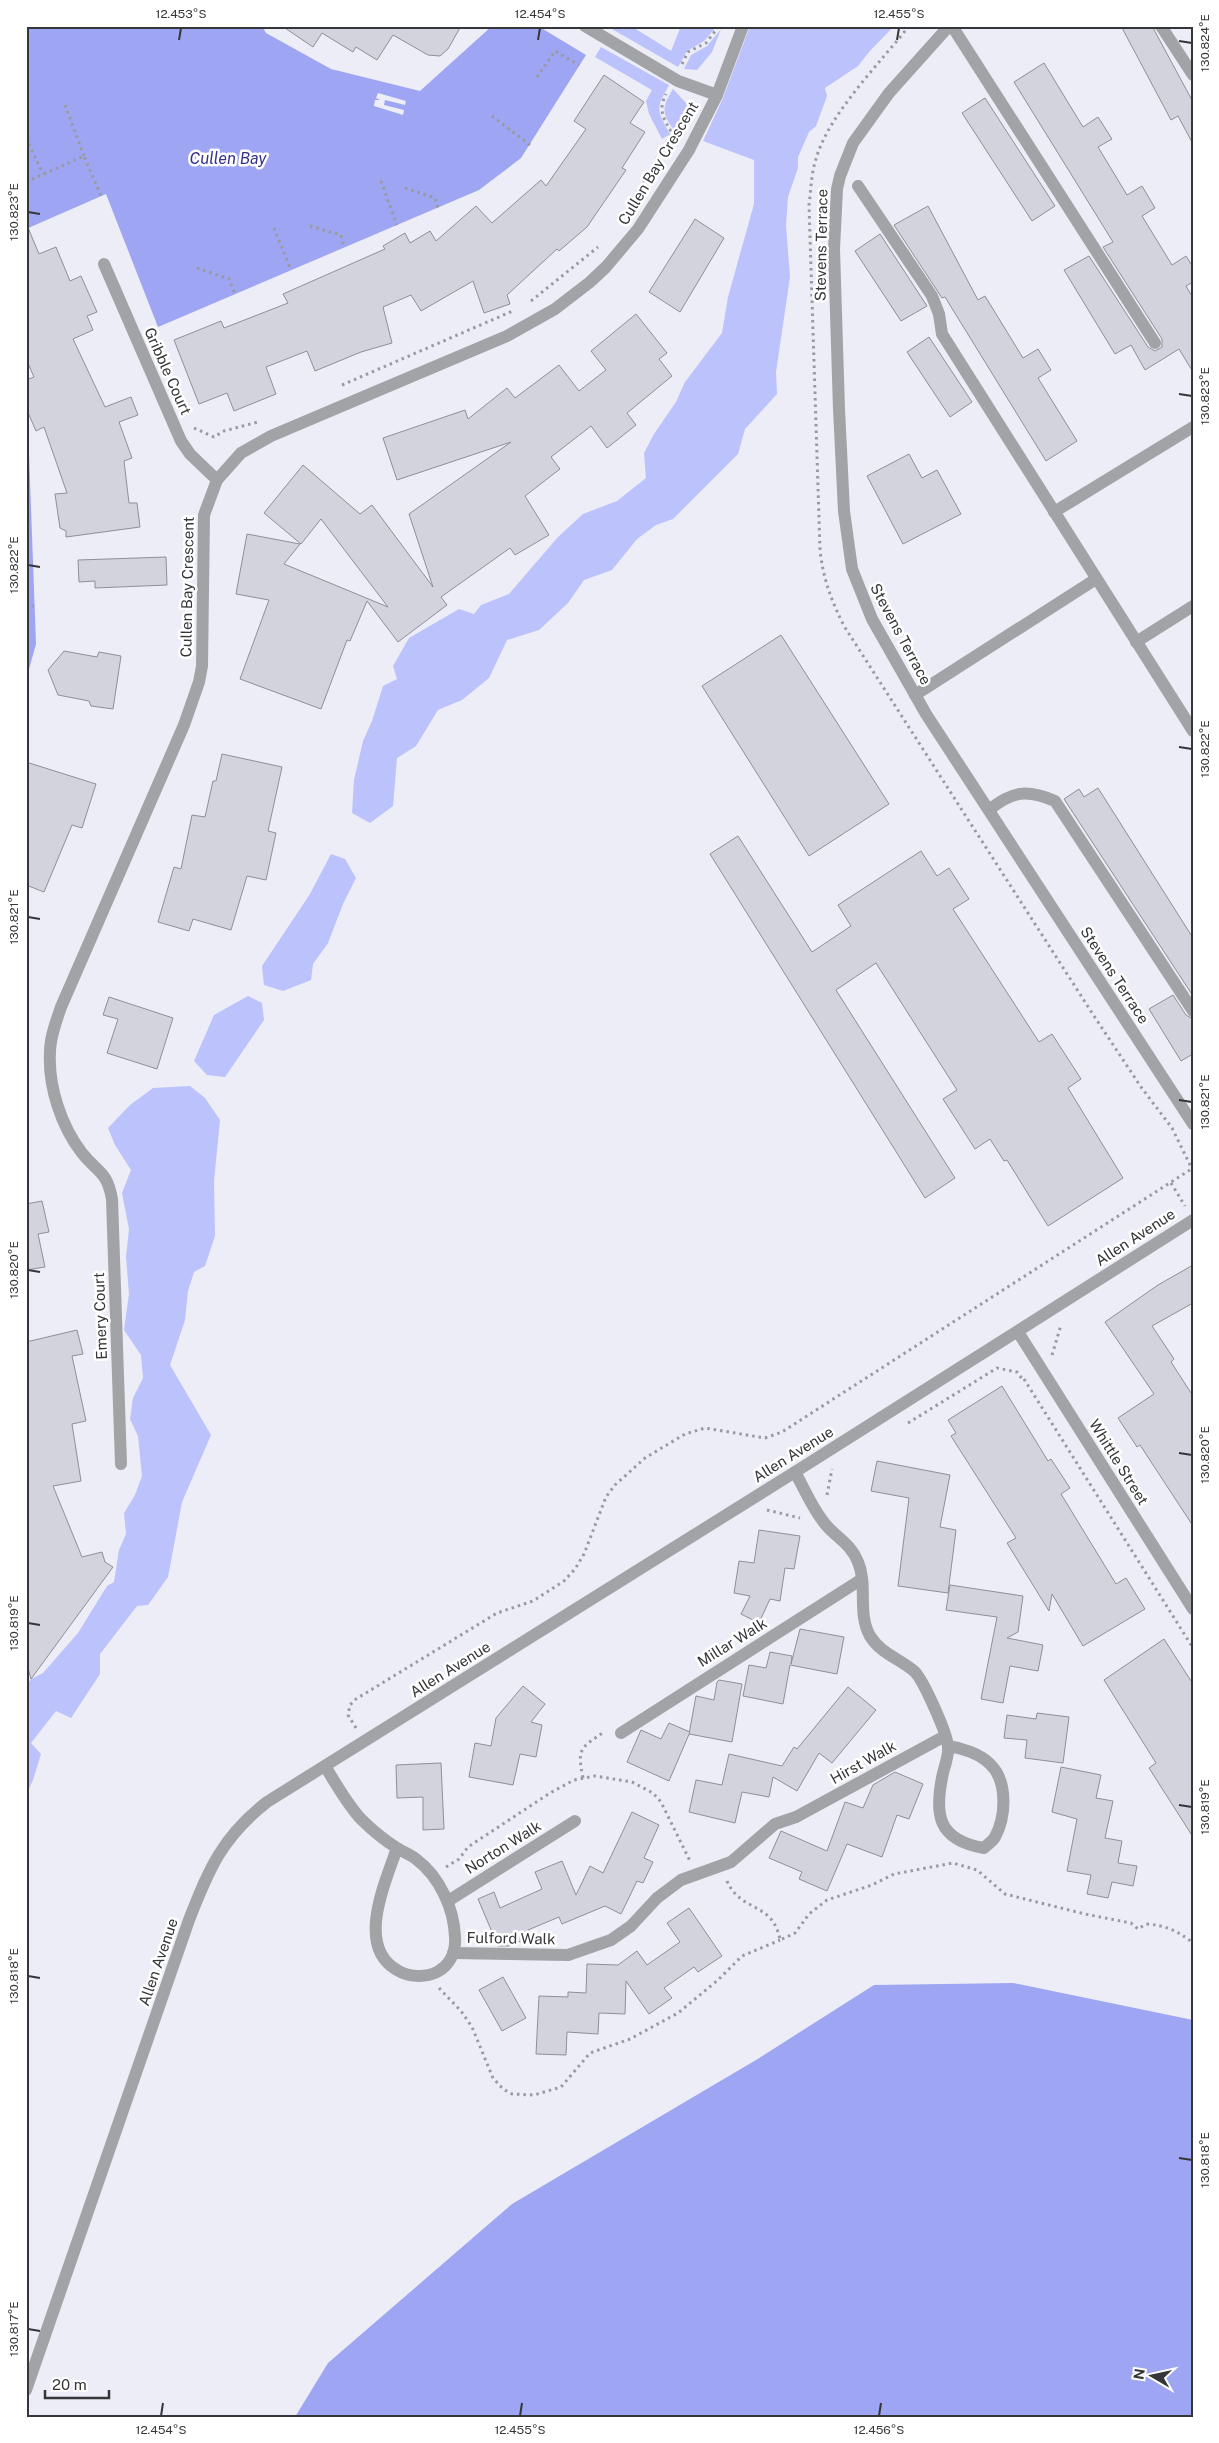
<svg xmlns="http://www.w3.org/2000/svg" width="1219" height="2443" font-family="'Public Sans',sans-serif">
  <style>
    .green { fill: #bcc2fb }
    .water { fill: #9ea5f2 }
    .pier { fill: #ecedf6 }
    .building { fill: #d2d3dc; stroke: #8e8f98 }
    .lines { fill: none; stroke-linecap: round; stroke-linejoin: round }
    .path { stroke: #999aa0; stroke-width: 3; stroke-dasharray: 2.5 4; stroke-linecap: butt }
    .lane { stroke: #a2a3a6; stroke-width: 12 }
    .street { stroke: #a2a3a6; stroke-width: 12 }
    .ticks { fill: none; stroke: #353639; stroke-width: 2 }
    .labels { text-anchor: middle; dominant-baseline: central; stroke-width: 5; stroke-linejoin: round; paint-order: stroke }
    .street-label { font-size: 15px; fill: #353639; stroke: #fff }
    .water-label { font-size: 16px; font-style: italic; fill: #353088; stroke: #fff }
    .neatline { fill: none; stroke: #353639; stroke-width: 2 }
    .ticks-label { font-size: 12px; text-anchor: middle; fill: #353639 }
  </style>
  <rect width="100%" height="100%" fill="#ecedf6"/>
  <g class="green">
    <path d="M614,26H631L671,51L681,26H717L704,41L687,51L678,67L612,29Z"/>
    <path d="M750,26H894L869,52L858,66L825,88L827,96L816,126L809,132L798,157V168L788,197L786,225L790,277L776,372L777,394L745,429L738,454L673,519L656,525L637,539L612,570L584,580L568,603L539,630L507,640L489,678L462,700L438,710L416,746L397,758L393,806L370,823L352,813L354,780L363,741L372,721L383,686L397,679L393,666L409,638L459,609L474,614L481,605L509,594L558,537L583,514L617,501L646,478L644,453L654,434L676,402L685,382L722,333L728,297L754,204V160L703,141L723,98Z"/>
    <path d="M721,29L712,52L697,70L684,69L691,55L707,46Z"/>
    <path d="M601,47L669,85C655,110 657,110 670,134L662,139L649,114L646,101L652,90L595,57Z"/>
    <path d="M673,89L687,104V114L679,129L674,130C661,113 662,107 673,89Z"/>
    <path d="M331,854L345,859L356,878L343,904L328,943L313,964L311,980L283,991L264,985L262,966L310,894Z"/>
    <path d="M248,996L262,1003L264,1020L225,1077L207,1075L194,1061L214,1015Z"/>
    <path d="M190,1086L205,1098L220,1120L214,1181L215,1236L205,1266L194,1272L188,1291L185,1320L170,1365L211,1435L182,1502L168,1577L148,1605L137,1606L100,1654V1674L71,1718L56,1711L31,1743L41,1754L33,1780L26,1795V1686L31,1679L43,1673L78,1633L107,1586L114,1582L119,1550L126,1534L124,1513L135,1495L142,1476L138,1436L130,1419L133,1398L143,1378L141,1355L124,1330L129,1294L126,1257L129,1229L122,1193L131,1170L115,1145L108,1128L130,1105L153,1088Z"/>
  </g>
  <g class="water">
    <path d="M26,26H262L266,33L331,69L420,91L492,26H538L586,55L521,158L479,190L158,327L106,194L26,229Z"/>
    <path d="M26,446L29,453L36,644L26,680Z"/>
    <path d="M1013,1983L1193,2020V2417H295L328,2363L512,2204L756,2060L874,1985Z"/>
  </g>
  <path class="pier" d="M378,93L406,101L405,105L385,100L384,105L404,110L403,115L374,106L375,100H380L376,98Z"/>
  <g class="building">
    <path d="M282,26H461L448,49L440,56L428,55L393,35L377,60L356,47L353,52L322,33L313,47Z"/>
    <path d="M1121,26H1152L1193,102V144L1178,116L1171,120Z"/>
    <path d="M1044,63L1083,127L1098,117L1112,139L1098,147L1127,195L1142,186L1155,208L1142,216L1172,265L1186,256L1193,267V282L1186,286L1193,298V372L1179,349L1145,370L1131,345L1115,354L1064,270L1089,256L1148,347L1155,351L1162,347V339L1103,247L1113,242L1014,82Z"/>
    <path d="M604,75L644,102L630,123L645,132L622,168L626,170L587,227L559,251L557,249L507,295L510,304L484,313L473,281L421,311L411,295L383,307L392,343L361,352L315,371L307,351L266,367L276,394L234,411L227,393L199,404L174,340L221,321L224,328L288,303L283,294L385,249L383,246L405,233L410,243L430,231L436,241L476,206L492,223L541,180L546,186L586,129L574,121Z"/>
    <path d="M985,98L1055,206L1032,221L962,113Z"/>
    <path d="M928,206L978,300L985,296L1023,358L1038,349L1051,370L1038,378L1077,441L1046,461L945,297L942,298L894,225Z"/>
    <path d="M695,219L724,238L680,312L649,292Z"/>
    <path d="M26,223L39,254L56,247L70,281L81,276L97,312L87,316L93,330L73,339L105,407L131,397L138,415L119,422L132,458L124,461L129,503H137L140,527L66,537V531L60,528L55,494L67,493L44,427L36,431L26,408V380L34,377L26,359Z"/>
    <path d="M880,234L927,306L901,321L855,251Z"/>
    <path d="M636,314L667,353L659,359L672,376L627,413L636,425L607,448L591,426L551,457L560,469L525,496L549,535L515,555L510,548L441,597L447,605L398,642L367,601L350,641L347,640L321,709L240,679L269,600L236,594L247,534L300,544L284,564L388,607L321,519L301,544L264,513L303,465L360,514L372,505L433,587L409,514L511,442L397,480L383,438L465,410L468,419L507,388L515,398L559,365L579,391L606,370L591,351Z"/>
    <path d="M929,337L972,402L950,417L907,352Z"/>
    <path d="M909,454L922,478L937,470L961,514L903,544L867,476Z"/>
    <path d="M166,557L167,585L95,588V581L79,582L78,560Z"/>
    <path d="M781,635L889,804L809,856L702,686Z"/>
    <path d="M64,651L97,657L99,652L121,656L113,709L91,706L89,701L58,695L48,670Z"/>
    <path d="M222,754L282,767L268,831L276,833L266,880L247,876L231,930L193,919L189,931L158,922L174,867L181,869L192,815L205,817L213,781H216Z"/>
    <path d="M26,762L96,784L82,828L72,825L44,892L26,885Z"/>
    <path d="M1098,788L1193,938V996L1064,799L1079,789L1084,797Z"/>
    <path d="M738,836L812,952L851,926L838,905L921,851L937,876L949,868L969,899L953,909L1039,1042L1052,1034L1081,1079L1068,1088L1123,1178L1048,1226L1007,1160L1004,1161L990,1139L975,1149L943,1099L957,1090L876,963L836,990L955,1178L925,1198L710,854Z"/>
    <path d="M1173,995L1186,1015L1193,1019V1054L1181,1061L1149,1009Z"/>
    <path d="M109,997L173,1018L157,1069L107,1053L118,1019L103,1015Z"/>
    <path d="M42,1201L49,1232L38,1234L45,1267L26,1270V1204Z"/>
    <path d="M1193,1265V1303L1152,1326L1174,1359L1171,1362L1193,1396V1526L1140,1445L1137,1447L1118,1418L1154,1394L1105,1322L1158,1285Z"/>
    <path d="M77,1330L83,1354L72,1356L86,1421L72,1424L81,1481L53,1486L82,1557L102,1552L105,1562L113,1567L31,1679L26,1661V1342Z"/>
    <path d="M1002,1386L1048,1461L1051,1459L1070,1488L1061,1494L1116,1584L1126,1578L1145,1609L1083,1646L1052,1594L1049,1611L1007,1543L1016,1538L951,1436L956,1433L948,1420Z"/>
    <path d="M877,1461L950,1475L940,1527L956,1530L948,1593L898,1586L909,1498L871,1491Z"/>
    <path d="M759,1530L800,1536L794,1569L785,1568L780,1601L770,1599L759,1623L741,1614L750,1596L734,1593L739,1561L754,1563Z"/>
    <path d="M950,1585L1023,1596L1018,1632L1007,1638L1043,1645L1038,1671L1010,1666L1003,1703L981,1699L997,1617L946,1610Z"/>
    <path d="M800,1629L844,1637L837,1674L790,1665L783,1704L743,1696L749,1665L766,1668L770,1652L792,1656L791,1664Z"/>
    <path d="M1164,1639L1193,1684V1837L1149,1768L1156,1763L1104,1680Z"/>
    <path d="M719,1680L742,1684L732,1742L689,1734L696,1696L714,1700L717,1682Z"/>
    <path d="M523,1686L545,1704L531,1722L542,1725L536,1757L520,1754L513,1785L469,1777L475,1743L491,1746L496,1718Z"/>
    <path d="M848,1687L876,1710L832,1763L819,1753L797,1791L773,1777L769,1797L742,1792L735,1823L689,1812L696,1780L722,1785L729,1754L782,1766L794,1747L797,1749Z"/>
    <path d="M1037,1713L1069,1717L1063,1763L1025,1758L1027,1740L1004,1738L1007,1715L1036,1719Z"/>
    <path d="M669,1723L690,1732L669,1781L627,1762L641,1730L661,1739Z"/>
    <path d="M441,1763L444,1829L423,1830V1797L397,1798L396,1765Z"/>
    <path d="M1061,1767L1101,1775L1096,1798L1113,1801L1105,1838L1122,1841L1118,1863L1137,1866L1133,1886L1112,1882L1108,1898L1087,1894L1091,1875L1067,1871L1077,1819L1052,1812Z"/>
    <path d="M895,1772L923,1784L909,1819L897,1815L882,1857L847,1844L827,1891L799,1879L802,1872L769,1858L781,1831L827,1851L845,1802L863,1808L873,1785Z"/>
    <path d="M632,1812L659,1825L644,1858L653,1862L643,1883L637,1881L621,1914L605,1906L562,1924L559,1917L528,1930L530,1937L509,1946H498L478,1899L494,1892L500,1908L542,1889L535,1872L562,1861L576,1895L590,1866L603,1873Z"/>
    <path d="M689,1908L722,1956L698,1972L694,1967L664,1988L672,1998L649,2014L626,1981L625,2014L599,2013L598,2034L567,2032L566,2055L536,2054L539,1996L568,1997V1992L586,1993L587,1964L618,1965L637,1951L647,1965L680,1942L667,1923Z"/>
    <path d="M503,1977L526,2018L502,2031L479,1990Z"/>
  </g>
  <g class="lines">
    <g class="path">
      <path d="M909,26C880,63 828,115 816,159C811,174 811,190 809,205L820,550C823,578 831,600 844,626L1094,1016L1141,1087L1172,1128L1192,1169"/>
      <path d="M682,64L688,52L706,43L719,26"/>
      <path d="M537,77L555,51L579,65"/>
      <path d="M65,105L84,156"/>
      <path d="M492,116L530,145"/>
      <path d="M26,138L43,174"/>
      <path d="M381,181L397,225"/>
      <path d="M26,182L84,156L101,196"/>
      <path d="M405,188L435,198L438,208"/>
      <path d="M620,221L672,133C663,118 658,110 666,94"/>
      <path d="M310,226L341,235L344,247"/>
      <path d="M274,228L291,270"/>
      <path d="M197,268L229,279L235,294"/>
      <path d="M531,301L598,247"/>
      <path d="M342,385L515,310"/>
      <path d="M194,428L214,437L224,431L258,422"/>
      <path d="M26,465H29"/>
      <path d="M26,517H31"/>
      <path d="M26,562H33"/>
      <path d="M26,606H34"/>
      <path d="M1171,1183L1185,1206"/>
      <path d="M1052,1355L1061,1325"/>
      <path d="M1024,1379L1193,1648"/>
      <path d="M908,1423L997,1368L1017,1372L1023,1380"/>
      <path d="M827,1495L832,1469"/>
      <path d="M767,1510L800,1518"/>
      <path d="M356,1728L348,1715L350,1705L356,1699L497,1613L533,1601L564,1581L575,1569L584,1554L606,1497L615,1485L645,1458L685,1434L705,1428L765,1438L782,1432L1193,1168"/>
      <path d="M583,1778C577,1749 580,1748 604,1732"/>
      <path d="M446,1867L459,1859L468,1847L550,1793L574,1780L595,1776L632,1782L653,1793L661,1802L690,1861"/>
      <path d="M727,1881C741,1913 773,1901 780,1940L795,1933L809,1914L827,1900L872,1885L894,1874L953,1863L977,1870L1005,1894L1085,1914L1131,1923L1138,1929L1146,1924C1165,1925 1178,1931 1193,1943"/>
      <path d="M439,1988L461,2011L472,2027L493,2078L503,2089L512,2094L534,2095L561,2087L590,2053L630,2039L678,2013L718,1980L742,1956L780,1940"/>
    </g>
    <g class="lane">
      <path d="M952,26L1155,343"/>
      <path d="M1161,26L1193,75"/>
      <path d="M858,186L932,296L939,314L942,334L1193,731"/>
      <path d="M1054,512L1193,427"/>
      <path d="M1136,642L1193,606"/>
      <path d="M915,695L1096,579"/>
      <path d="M989,810C1012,791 1027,789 1055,801L1193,1011"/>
      <path d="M568,1955L611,1940L631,1926L657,1898L681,1880L731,1862L775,1824L796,1817"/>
    </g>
    <g class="street">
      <path d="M585,26L678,81L717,95"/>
      <path d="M949,26L889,93L853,143L840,176L837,189L834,249L839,409L844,511L852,569L872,619L926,714L1193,1124"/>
      <path d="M104,264L181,441L190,454L217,480"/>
      <path d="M1018,1332L1193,1609"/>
      <path d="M121,1464L112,1199C107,1171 98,1173 82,1153C61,1126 48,1086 50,1052C50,1037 56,1022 61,1007L184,725L199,682L202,666L204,515L217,480L241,453L271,436L507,336L555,309L590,282L606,267L638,229L689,150L717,95L743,26"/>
      <path d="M795,1472C805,1490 813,1510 826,1525C837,1538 851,1544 858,1562C868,1585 857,1613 870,1636C881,1654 899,1658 914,1671C923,1679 948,1735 948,1747C949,1755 945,1765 943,1773C934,1814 937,1840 984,1848C988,1844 993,1841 995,1837C1006,1817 1008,1781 990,1764C980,1754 963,1748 948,1746"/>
      <path d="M621,1733L862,1579"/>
      <path d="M325,1766C336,1784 347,1804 361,1819C372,1830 384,1840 397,1848C403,1852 410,1854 416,1859C440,1877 454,1909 455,1937C456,1952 450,1965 437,1972C425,1978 408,1977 397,1970C355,1946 386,1881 397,1848"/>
      <path d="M796,1817L945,1736"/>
      <path d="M448,1901L575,1821"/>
      <path d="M453,1953L568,1955"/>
      <path d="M26,2390L189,1920C209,1869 222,1837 267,1802L795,1472L1193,1220"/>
    </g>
  </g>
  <path class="ticks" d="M179,40L181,28M538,40L540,28M897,40L899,28M1179,41L1192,43M28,212L40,214M1179,394L1192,396M28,565L40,567M1179,747L1192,749M28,917L40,919M1179,1100L1192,1102M28,1270L40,1272M1179,1453L1192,1455M28,1623L40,1625M1179,1805L1192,1807M28,1976L40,1978M1179,2158L1192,2160M28,2329L40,2331M161,2416L163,2403M520,2416L522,2403M879,2416L881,2403"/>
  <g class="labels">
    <g class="street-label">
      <text transform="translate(658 163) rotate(-59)">Cullen Bay Crescent</text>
      <text transform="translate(821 245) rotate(-89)">Stevens Terrace</text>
      <text transform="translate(168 371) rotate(66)">Gribble Court</text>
      <text transform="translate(187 587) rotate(-89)">Cullen Bay Crescent</text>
      <text transform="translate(901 634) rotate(62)">Stevens Terrace</text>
      <text transform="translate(1115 975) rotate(57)">Stevens Terrace</text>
      <text transform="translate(1135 1237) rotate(-33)">Allen Avenue</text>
      <text transform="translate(100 1316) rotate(-92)">Emery Court</text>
      <text transform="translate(793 1454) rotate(-32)">Allen Avenue</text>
      <text transform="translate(1119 1462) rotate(58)">Whittle Street</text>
      <text transform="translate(732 1642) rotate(-32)">Millar Walk</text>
      <text transform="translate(450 1669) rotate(-32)">Allen Avenue</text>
      <text transform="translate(863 1762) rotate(-29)">Hirst Walk</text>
      <text transform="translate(503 1847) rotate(-32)">Norton Walk</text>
      <text transform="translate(511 1938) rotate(1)">Fulford Walk</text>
      <text transform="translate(158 1962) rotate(-71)">Allen Avenue</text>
    </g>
    <g class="water-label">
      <text x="228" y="158">Cullen Bay</text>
    </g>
  </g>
  <rect width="1219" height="2443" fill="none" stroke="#ffffff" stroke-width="55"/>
  <g transform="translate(1152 2376) rotate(279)" stroke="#ffffff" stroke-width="4" paint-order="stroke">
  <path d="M0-4L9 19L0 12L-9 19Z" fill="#353639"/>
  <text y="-8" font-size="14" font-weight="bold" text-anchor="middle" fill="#353639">N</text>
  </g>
  <path d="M45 2390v8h64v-8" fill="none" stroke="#353639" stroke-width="2.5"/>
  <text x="52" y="2390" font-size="15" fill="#353639" stroke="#ffffff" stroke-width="4" paint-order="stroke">20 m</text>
  <rect x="28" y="28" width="1164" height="2388" class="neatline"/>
  <g class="ticks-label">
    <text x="181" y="18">12.453°S</text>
    <text x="540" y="18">12.454°S</text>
    <text x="899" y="18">12.455°S</text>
    <text transform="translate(1205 43) rotate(-90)" y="4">130.824°E</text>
    <text transform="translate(14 212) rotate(-90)" y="4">130.823°E</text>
    <text transform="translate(1205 396) rotate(-90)" y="4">130.823°E</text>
    <text transform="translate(14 565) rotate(-90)" y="4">130.822°E</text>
    <text transform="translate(1205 749) rotate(-90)" y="4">130.822°E</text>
    <text transform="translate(14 917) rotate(-90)" y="4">130.821°E</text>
    <text transform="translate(1205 1102) rotate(-90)" y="4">130.821°E</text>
    <text transform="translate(14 1270) rotate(-90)" y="4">130.820°E</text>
    <text transform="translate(1205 1455) rotate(-90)" y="4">130.820°E</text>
    <text transform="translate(14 1623) rotate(-90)" y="4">130.819°E</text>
    <text transform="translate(1205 1807) rotate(-90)" y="4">130.819°E</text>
    <text transform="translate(14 1976) rotate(-90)" y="4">130.818°E</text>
    <text transform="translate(1205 2160) rotate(-90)" y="4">130.818°E</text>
    <text transform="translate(14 2329) rotate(-90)" y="4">130.817°E</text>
    <text x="161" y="2434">12.454°S</text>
    <text x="520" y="2434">12.455°S</text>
    <text x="879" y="2434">12.456°S</text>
  </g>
</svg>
